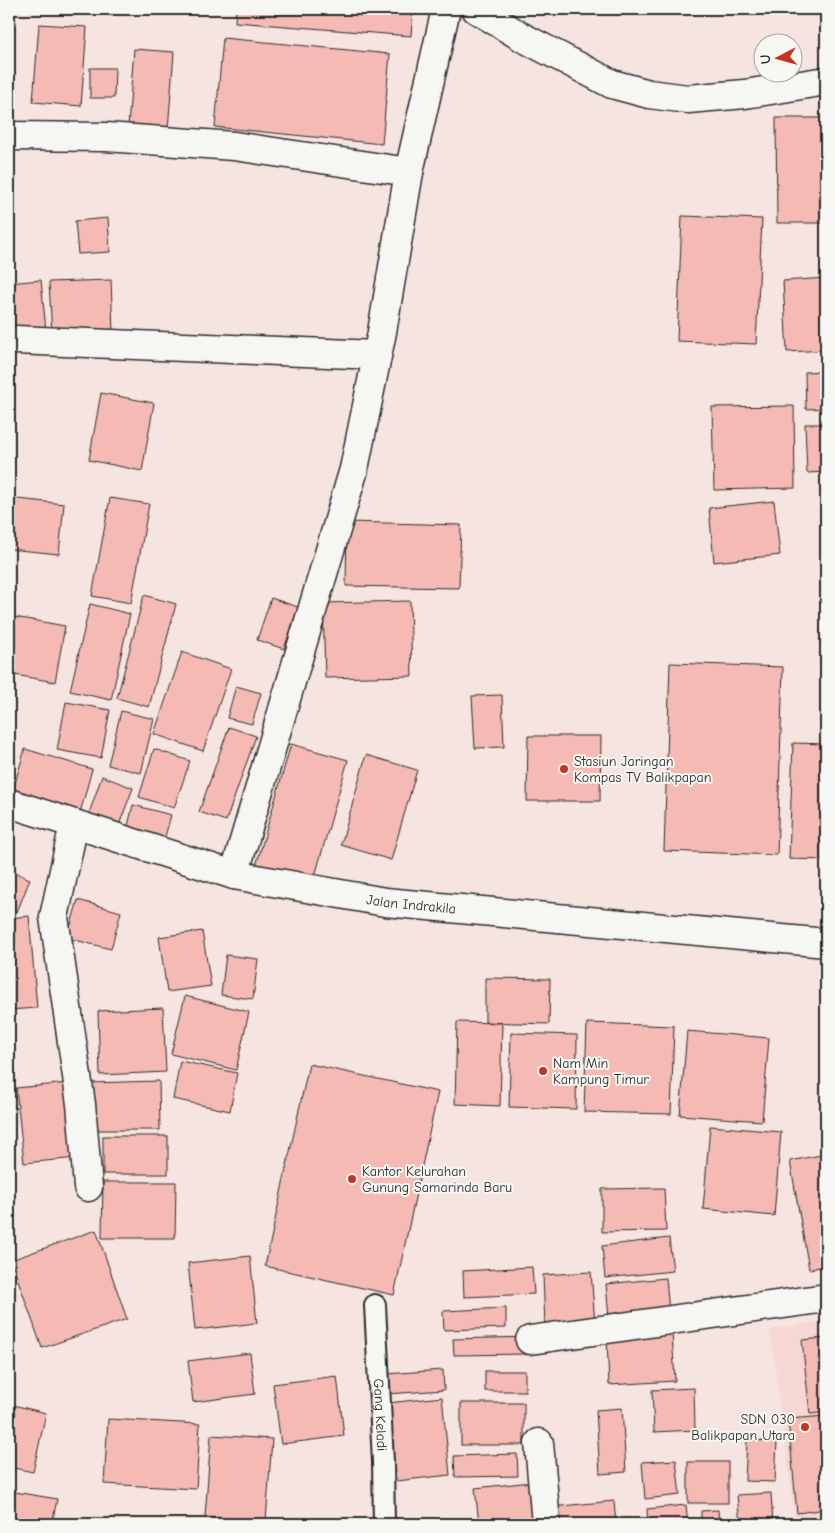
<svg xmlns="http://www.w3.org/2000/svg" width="835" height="1533" font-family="'Comic Neue',sans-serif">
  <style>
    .built { fill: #f6d7d3 }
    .building { fill: #f6bab5; stroke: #2b2b2b }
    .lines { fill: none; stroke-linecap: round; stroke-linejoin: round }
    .lane-casing { stroke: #2b2b2b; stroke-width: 24 }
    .street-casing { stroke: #2b2b2b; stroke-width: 31 }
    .secondary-casing { stroke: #2b2b2b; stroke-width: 31 }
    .lane { stroke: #f6f6f2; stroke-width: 20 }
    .street { stroke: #f6f6f2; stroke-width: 28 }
    .secondary { stroke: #f6f6f2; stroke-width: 28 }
    .poi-dot { fill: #c8321e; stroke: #f6f6f2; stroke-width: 2 }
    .labels { text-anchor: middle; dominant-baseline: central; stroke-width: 4; stroke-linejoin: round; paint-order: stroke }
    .poi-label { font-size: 14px; fill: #2b2b2b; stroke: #f6f6f2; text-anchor: start }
    .street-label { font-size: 14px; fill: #2b2b2b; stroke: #f6f6f2 }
  </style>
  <rect width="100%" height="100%" fill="#f6e4e0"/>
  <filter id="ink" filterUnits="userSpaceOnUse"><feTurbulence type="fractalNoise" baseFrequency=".02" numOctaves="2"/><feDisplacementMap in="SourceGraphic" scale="10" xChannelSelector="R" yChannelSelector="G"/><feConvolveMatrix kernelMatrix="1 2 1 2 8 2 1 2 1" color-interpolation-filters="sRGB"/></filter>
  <g filter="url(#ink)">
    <path class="built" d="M826,1320V1524H796L770,1330Z"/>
    <g class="building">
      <path d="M236,9H413L411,36L235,22Z"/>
      <path d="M39,24L87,27L81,106L33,102Z"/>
      <path d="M223,38L390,54L382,144L215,127Z"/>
      <path d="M134,49L174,52L168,130L128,127Z"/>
      <path d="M90,68H115L114,98H90Z"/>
      <path d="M776,118H826V223H777Z"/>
      <path d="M682,216L762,219L756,344L677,341Z"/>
      <path d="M108,218L110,252L78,254L75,221Z"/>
      <path d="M826,278V350L787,352L783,281Z"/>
      <path d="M41,280L46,331L9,334V283Z"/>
      <path d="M111,280L113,333L52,335L49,282Z"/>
      <path d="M826,371V408L806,409L805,372Z"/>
      <path d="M101,393L154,403L142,471L89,460Z"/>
      <path d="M794,406L795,488L714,490L712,407Z"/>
      <path d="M805,424H826V472L807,473Z"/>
      <path d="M9,498L64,504L59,554L9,549Z"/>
      <path d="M110,498L149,504L131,603L92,596Z"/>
      <path d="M774,501L780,555L714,562L709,508Z"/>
      <path d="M347,522L461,525L459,588L346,586Z"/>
      <path d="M823,557H826V595Z"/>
      <path d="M144,595L176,604L149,707L117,698Z"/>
      <path d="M271,598L298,607L284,649L257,640Z"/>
      <path d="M410,601L412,676L325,678L323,603Z"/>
      <path d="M90,604L130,614L111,700L70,691Z"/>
      <path d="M9,616L65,626L55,682L9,674Z"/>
      <path d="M182,652L231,669L203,751L154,734Z"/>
      <path d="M670,663L783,667L777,855L664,851Z"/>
      <path d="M236,686L261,693L252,724L227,718Z"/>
      <path d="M502,695L504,747L475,748L472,696Z"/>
      <path d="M66,702L110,710L101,758L57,750Z"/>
      <path d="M121,711L154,719L141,773L108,765Z"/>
      <path d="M229,727L256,736L226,821L199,812Z"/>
      <path d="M528,736H601L600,801H527Z"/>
      <path d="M793,743L826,744V860L789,859Z"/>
      <path d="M291,744L348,760L313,883L256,866Z"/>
      <path d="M25,749L92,769L80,813L12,793Z"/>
      <path d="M154,749L190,761L174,808L139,797Z"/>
      <path d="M366,755L417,770L391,860L341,845Z"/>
      <path d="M102,776L133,788L116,833L86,822Z"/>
      <path d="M133,805L171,815L164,840L127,830Z"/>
      <path d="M9,870L30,879L17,912L9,909Z"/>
      <path d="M78,900L121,912L111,949L67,938Z"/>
      <path d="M29,916L37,1008L9,1010V918Z"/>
      <path d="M202,931L211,986L167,992L159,937Z"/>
      <path d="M226,955L258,959L253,999L221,995Z"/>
      <path d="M485,978L550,979L549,1024L485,1022Z"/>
      <path d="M185,996L249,1012L236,1070L171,1054Z"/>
      <path d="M163,1008L166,1072L100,1075L98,1011Z"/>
      <path d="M457,1022L502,1023L500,1106L455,1104Z"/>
      <path d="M587,1023L674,1026L671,1114L584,1112Z"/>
      <path d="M687,1031L769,1038L762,1121L680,1115Z"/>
      <path d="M511,1033L577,1035L576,1109L509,1107Z"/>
      <path d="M180,1061L237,1073L230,1111L173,1099Z"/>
      <path d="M309,1064L438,1092L394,1295L265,1266Z"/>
      <path d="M159,1081L160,1130H89V1083Z"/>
      <path d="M69,1083L77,1158L24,1163L16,1088Z"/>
      <path d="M710,1126L781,1132L774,1216L703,1209Z"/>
      <rect x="103" y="1136" width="65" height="38"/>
      <path d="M826,1154V1266L809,1269L790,1161Z"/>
      <path d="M103,1182H176L175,1238H102Z"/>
      <path d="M664,1188L666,1231L602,1232V1189Z"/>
      <path d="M96,1230L127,1319L42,1348L11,1260Z"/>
      <path d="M669,1238L673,1271L605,1278L602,1246Z"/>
      <path d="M250,1256L257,1323L195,1330L188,1263Z"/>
      <path d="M532,1267L534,1294L464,1297L463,1271Z"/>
      <path d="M591,1272L595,1323L545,1326L543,1275Z"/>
      <path d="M666,1278L669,1312L609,1318L606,1284Z"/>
      <path d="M506,1308V1328L444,1330L443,1311Z"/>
      <path d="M9,1323L13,1364L9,1365Z"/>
      <path d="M672,1334L675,1381L609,1385L607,1338Z"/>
      <path d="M529,1337V1354L454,1355L453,1339Z"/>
      <path d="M826,1338V1412L810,1414L802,1340Z"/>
      <path d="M250,1353L255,1394L193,1402L188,1361Z"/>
      <path d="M443,1370L444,1390L387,1394L385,1374Z"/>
      <rect x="485" y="1371" width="40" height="20"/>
      <path d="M337,1376L344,1436L281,1444L273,1384Z"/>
      <path d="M694,1388L695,1430L654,1432L652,1390Z"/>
      <path d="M442,1397L450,1475L396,1481L388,1403Z"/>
      <rect x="461" y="1403" width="63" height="42"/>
      <path d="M9,1404L46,1413L33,1472L9,1467Z"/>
      <path d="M622,1408L626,1472L600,1474L596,1410Z"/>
      <path d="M826,1416V1509L797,1513L788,1419Z"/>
      <path d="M108,1419L200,1424L196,1489L104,1484Z"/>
      <path d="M211,1435L272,1439L266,1521L205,1517Z"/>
      <path d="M747,1440L777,1441L775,1482L745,1481Z"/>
      <path d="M517,1454L518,1476L455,1477L454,1456Z"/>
      <path d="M676,1460L680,1495L645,1499L642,1462Z"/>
      <rect x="688" y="1462" width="40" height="41"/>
      <path d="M532,1482L537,1524H479L475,1488Z"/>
      <path d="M9,1491L57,1499L52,1524H9Z"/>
      <path d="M771,1493L773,1524H740L737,1495Z"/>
      <path d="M614,1501L616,1524H552L551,1507Z"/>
      <path d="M686,1505L688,1524H648L647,1509Z"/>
      <path d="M718,1510L719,1524H701V1511Z"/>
      <path d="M335,1519V1524H300V1521Z"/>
    </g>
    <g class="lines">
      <g class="lane-casing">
        <g id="lane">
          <path id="s1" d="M375,1305L383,1462L384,1524"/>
        </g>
      </g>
      <g class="street-casing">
        <g id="street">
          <path d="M476,9L522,37L612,84L649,94L688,99L745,94L826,81"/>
          <path d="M9,136L106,137L234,146L409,172"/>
          <path d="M16,340L377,355"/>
          <path d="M74,824L54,917L81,1104L88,1187"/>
          <path d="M234,875L354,469L382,332L409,172L446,9"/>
          <path d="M530,1340L826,1298"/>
          <path d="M539,1443L546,1524"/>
        </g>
      </g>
      <g class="secondary-casing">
        <g id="secondary">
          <path id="s2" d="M9,803L234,875L385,902L826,943"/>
        </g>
      </g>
      <use href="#lane" class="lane"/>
      <use href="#street" class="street"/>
      <use href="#secondary" class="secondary"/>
    </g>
  </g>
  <g class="poi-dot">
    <circle cx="564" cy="769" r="5"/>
    <circle cx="543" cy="1071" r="5"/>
    <circle cx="352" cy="1179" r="5"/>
    <circle cx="805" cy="1427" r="5"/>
  </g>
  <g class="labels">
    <g class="poi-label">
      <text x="574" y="761">Stasiun Jaringan<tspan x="574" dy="16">Kompas TV Balikpapan</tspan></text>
      <text x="553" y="1063">Nam Min<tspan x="553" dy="16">Kampung Timur</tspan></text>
      <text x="362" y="1171">Kantor Kelurahan<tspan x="362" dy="16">Gunung Samarinda Baru</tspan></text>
      <text x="795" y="1419" text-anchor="end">SDN 030<tspan x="795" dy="16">Balikpapan Utara</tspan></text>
    </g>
    <g class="street-label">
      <text stroke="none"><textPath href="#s2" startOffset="416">Jalan Indrakila</textPath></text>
      <text stroke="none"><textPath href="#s1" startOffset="110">Gang Keladi</textPath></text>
    </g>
  </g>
  <rect width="835" height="1533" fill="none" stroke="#f6f6f2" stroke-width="30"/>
  <rect x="15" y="15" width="805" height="1503" fill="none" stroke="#2b2b2b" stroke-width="2" filter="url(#ink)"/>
  <g transform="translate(778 58) rotate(264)"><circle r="24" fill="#f6f6f2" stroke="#a5a5a2"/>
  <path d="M0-4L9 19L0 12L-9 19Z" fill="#c8321e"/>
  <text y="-8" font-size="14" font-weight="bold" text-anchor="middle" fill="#2b2b2b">U</text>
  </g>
</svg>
